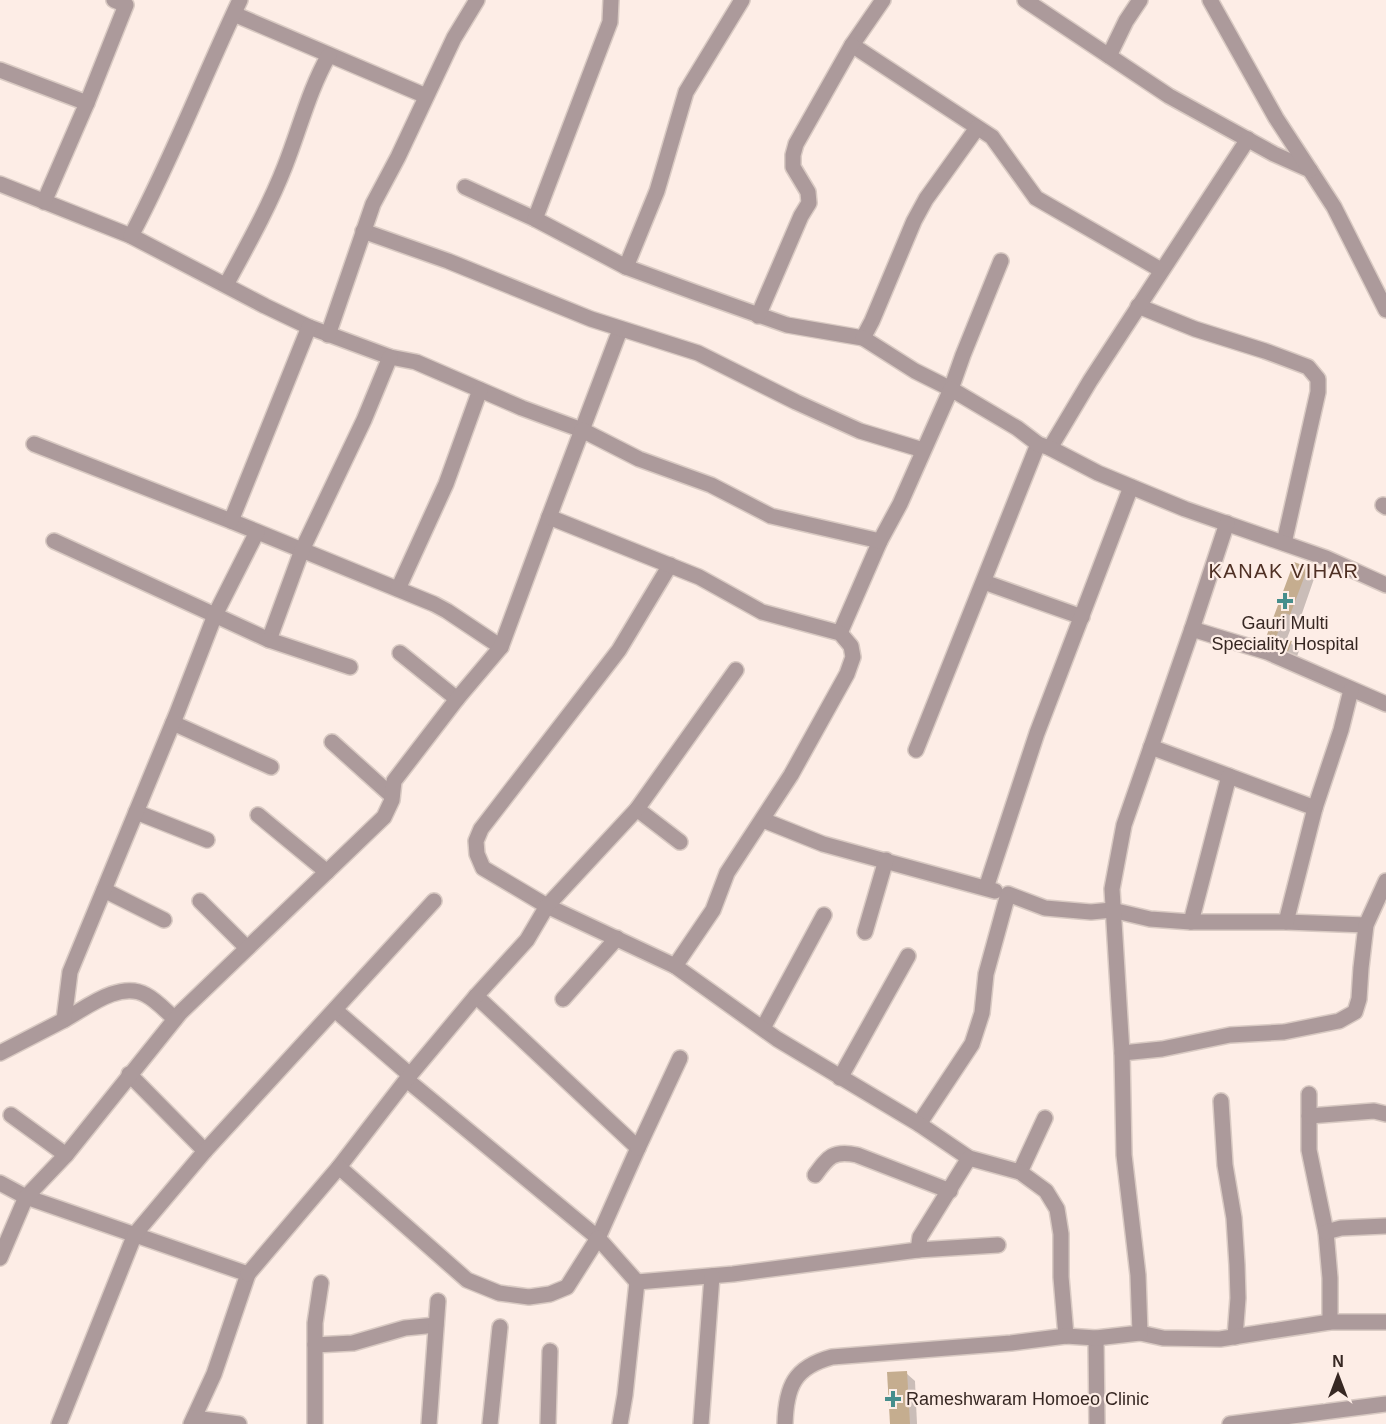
<svg xmlns="http://www.w3.org/2000/svg" width="1386" height="1424" font-family="Helvetica,sans-serif">
  <style>
    .shadow { fill: #0003 }
    .building { fill: #c5ad8f }
    .lines { fill: none; stroke-linecap: round; stroke-linejoin: round }
    .minor-casing { stroke: #d9cac3; stroke-width: 18 }
    .minor { stroke: #ac9a9b; stroke-width: 15 }
    .poi-dot { fill: #468e8c; stroke: #fdede6; stroke-width: 2 }
    .labels { text-anchor: middle; dominant-baseline: central; stroke-width: 4.5; stroke-linejoin: round; paint-order: stroke }
    .poi-label { font-size: 18px; fill: #372823; stroke: #fdede6 }
    .neighbourhood-label { font-size: 20px; letter-spacing: 1.5px; fill: #4f3024; stroke: #fdede6 }
  </style>
  <rect width="100%" height="100%" fill="#fdede6"/>
  <g class="shadow">
    <path d="M1307,568L1315,576L1299,622L1294,620L1286,641L1291,643L1299,651L1294,664L1264,648Z"/>
    <path d="M906,1373L915,1381L917,1424H892Z"/>
  </g>
  <g class="building">
    <path d="M1294,562L1308,567L1290,615L1285,613L1274,643L1283,646L1286,639L1292,641L1286,657L1262,648Z"/>
    <path d="M907,1371L910,1424H890L887,1372Z"/>
  </g>
  <g class="lines">
    <g class="minor-casing">
      <g id="minor">
        <path d="M883,0L852,45L992,137L1036,198L1161,270"/>
        <path d="M1025,0L1169,96L1274,154L1310,170L1334,207L1386,310"/>
        <path d="M1210,0L1276,118L1310,170"/>
        <path d="M234,14L426,96"/>
        <path d="M1109,56L1126,21L1140,0"/>
        <path d="M0,70L87,103"/>
        <path d="M0,184L131,236L265,306L309,327L390,357L416,362L522,408L582,430L620,330"/>
        <path d="M465,187L535,219L626,267L694,292L787,325L863,338L872,321L914,221L926,199L977,128"/>
        <path d="M44,202L87,103L126,5L114,0"/>
        <path d="M535,219L610,22L611,0"/>
        <path d="M363,231L448,261L591,319L698,353L796,402L860,431L923,450"/>
        <path d="M131,236C172,159 203,78 240,0"/>
        <path d="M626,267L657,191L686,92L742,0"/>
        <path d="M226,285C247,246 269,207 285,166C300,128 309,90 329,55"/>
        <path d="M1138,306L1195,329L1265,351L1308,367L1318,379V392L1284,543"/>
        <path d="M758,316L801,216L809,203L808,192L793,167V155L796,144L852,45"/>
        <path d="M328,335L373,204L398,157L454,38L477,0"/>
        <path d="M863,338L915,371L951,389L963,355L1001,261"/>
        <path d="M34,444L231,521L434,604L447,611L501,647"/>
        <path d="M1050,448L1090,381L1248,139"/>
        <path d="M1383,505L1386,507"/>
        <path d="M231,521L309,327"/>
        <path d="M54,541L269,640L302,550L364,420L390,357"/>
        <path d="M670,565L619,650L481,829L476,841L477,854L483,868L547,906L675,966"/>
        <path d="M984,582L1082,617"/>
        <path d="M398,589L446,484L480,390"/>
        <path d="M1192,629L1267,652L1386,704"/>
        <path d="M840,633L880,541"/>
        <path d="M269,640L350,667"/>
        <path d="M400,653L457,699"/>
        <path d="M173,723L271,767"/>
        <path d="M332,742L392,796"/>
        <path d="M1151,747L1315,808"/>
        <path d="M916,750L1038,444"/>
        <path d="M637,809L680,842"/>
        <path d="M136,812L207,840"/>
        <path d="M258,815L327,872"/>
        <path d="M763,820L823,844L995,891"/>
        <path d="M986,888L1037,733L1131,487"/>
        <path d="M104,890L164,920"/>
        <path d="M200,901L247,948"/>
        <path d="M1191,922L1229,776"/>
        <path d="M1286,922L1366,925"/>
        <path d="M865,932L886,860"/>
        <path d="M563,999L617,938"/>
        <path d="M335,1010L410,1075"/>
        <path d="M64,1020C86,1008 120,980 146,995C156,1000 166,1011 175,1019"/>
        <path d="M763,1028L824,915"/>
        <path d="M0,1053L64,1020L70,972L177,713L215,615L257,532"/>
        <path d="M1122,1053L1162,1049L1230,1035L1284,1032L1339,1021L1355,1012L1359,999L1361,968L1366,925L1386,881"/>
        <path d="M129,1074L205,1151"/>
        <path d="M840,1078L908,956"/>
        <path d="M407,1080L598,1238L638,1148L476,996"/>
        <path d="M1309,1094V1150L1326,1232L1330,1278V1322"/>
        <path d="M1221,1101L1225,1165L1234,1218L1237,1265L1238,1298L1235,1337"/>
        <path d="M11,1115L66,1155"/>
        <path d="M1309,1116L1374,1111L1386,1114"/>
        <path d="M919,1124L972,1044L982,1013L986,974L1008,894L1045,908L1091,912L1112,910L1150,919L1191,922H1286L1315,808L1341,730L1351,690"/>
        <path d="M638,1148L680,1058"/>
        <path d="M339,1167L410,1075L476,996L527,940L547,906L637,809L736,670"/>
        <path d="M1020,1172L1045,1118"/>
        <path d="M815,1175C828,1157 833,1150 857,1155L950,1191"/>
        <path d="M0,1183L26,1197L248,1274L214,1374L191,1424"/>
        <path d="M1326,1232L1341,1228L1386,1226"/>
        <path d="M918,1250L998,1245"/>
        <path d="M0,1258L26,1197L66,1155L180,1013L384,817L392,800L394,781L457,699L501,647L549,517"/>
        <path d="M248,1274L339,1167L467,1280L499,1293L529,1297L550,1294L567,1287L598,1238L637,1282"/>
        <path d="M1140,1333L1163,1338L1220,1339L1330,1322H1386"/>
        <path d="M1066,1336L1061,1277V1234L1057,1209L1046,1191L1020,1172L969,1158L919,1124L777,1039L675,966L713,910L727,873L791,775L847,674L853,657L851,646L840,633L762,612L699,577L549,517L582,430L639,459L711,485L771,516L880,541L900,504L951,389L1017,428L1038,444L1050,448L1098,473L1185,509L1326,558L1386,585"/>
        <path d="M1096,1338L1097,1424"/>
        <path d="M315,1345L353,1343L405,1328L436,1325"/>
        <path d="M194,1418L239,1424"/>
        <path d="M59,1424L135,1234L205,1151L434,901"/>
        <path d="M315,1424V1323L321,1283"/>
        <path d="M429,1424L438,1301"/>
        <path d="M490,1424L500,1327"/>
        <path d="M548,1424L550,1351"/>
        <path d="M620,1424L625,1395L637,1282L733,1274L918,1250L920,1237L969,1158"/>
        <path d="M701,1424L712,1276"/>
        <path d="M785,1424C786,1387 794,1367 832,1357L1011,1343L1066,1336L1096,1338L1140,1333L1138,1275L1124,1155L1122,1053L1112,889L1124,825L1192,629L1227,523"/>
        <path d="M1230,1424L1386,1404"/>
      </g>
    </g>
    <use href="#minor" class="minor"/>
  </g>
  <g class="poi-dot">
    <path d="M1282 592h6v6h6v6h-6v6h-6v-6h-6v-6h6z"/>
    <path d="M890 1390h6v6h6v6h-6v6h-6v-6h-6v-6h6z"/>
  </g>
  <g class="labels">
    <g class="poi-label">
      <text x="1285" y="623">Gauri Multi<tspan x="1285" dy="21">Speciality Hospital</tspan></text>
      <text x="906" y="1399" text-anchor="start">Rameshwaram Homoeo Clinic</text>
    </g>
    <g class="neighbourhood-label">
      <text x="1284" y="571">KANAK VIHAR</text>
    </g>
  </g>
  <g transform="translate(1338 1376)" stroke="#fdede6" stroke-width="4.5" paint-order="stroke">
  <path d="M0-4.5L10 22L0 15L-10 22Z" fill="#372823"/>
  <text y="-9" font-size="16" font-weight="bold" text-anchor="middle" fill="#372823">N</text>
  </g>
</svg>
